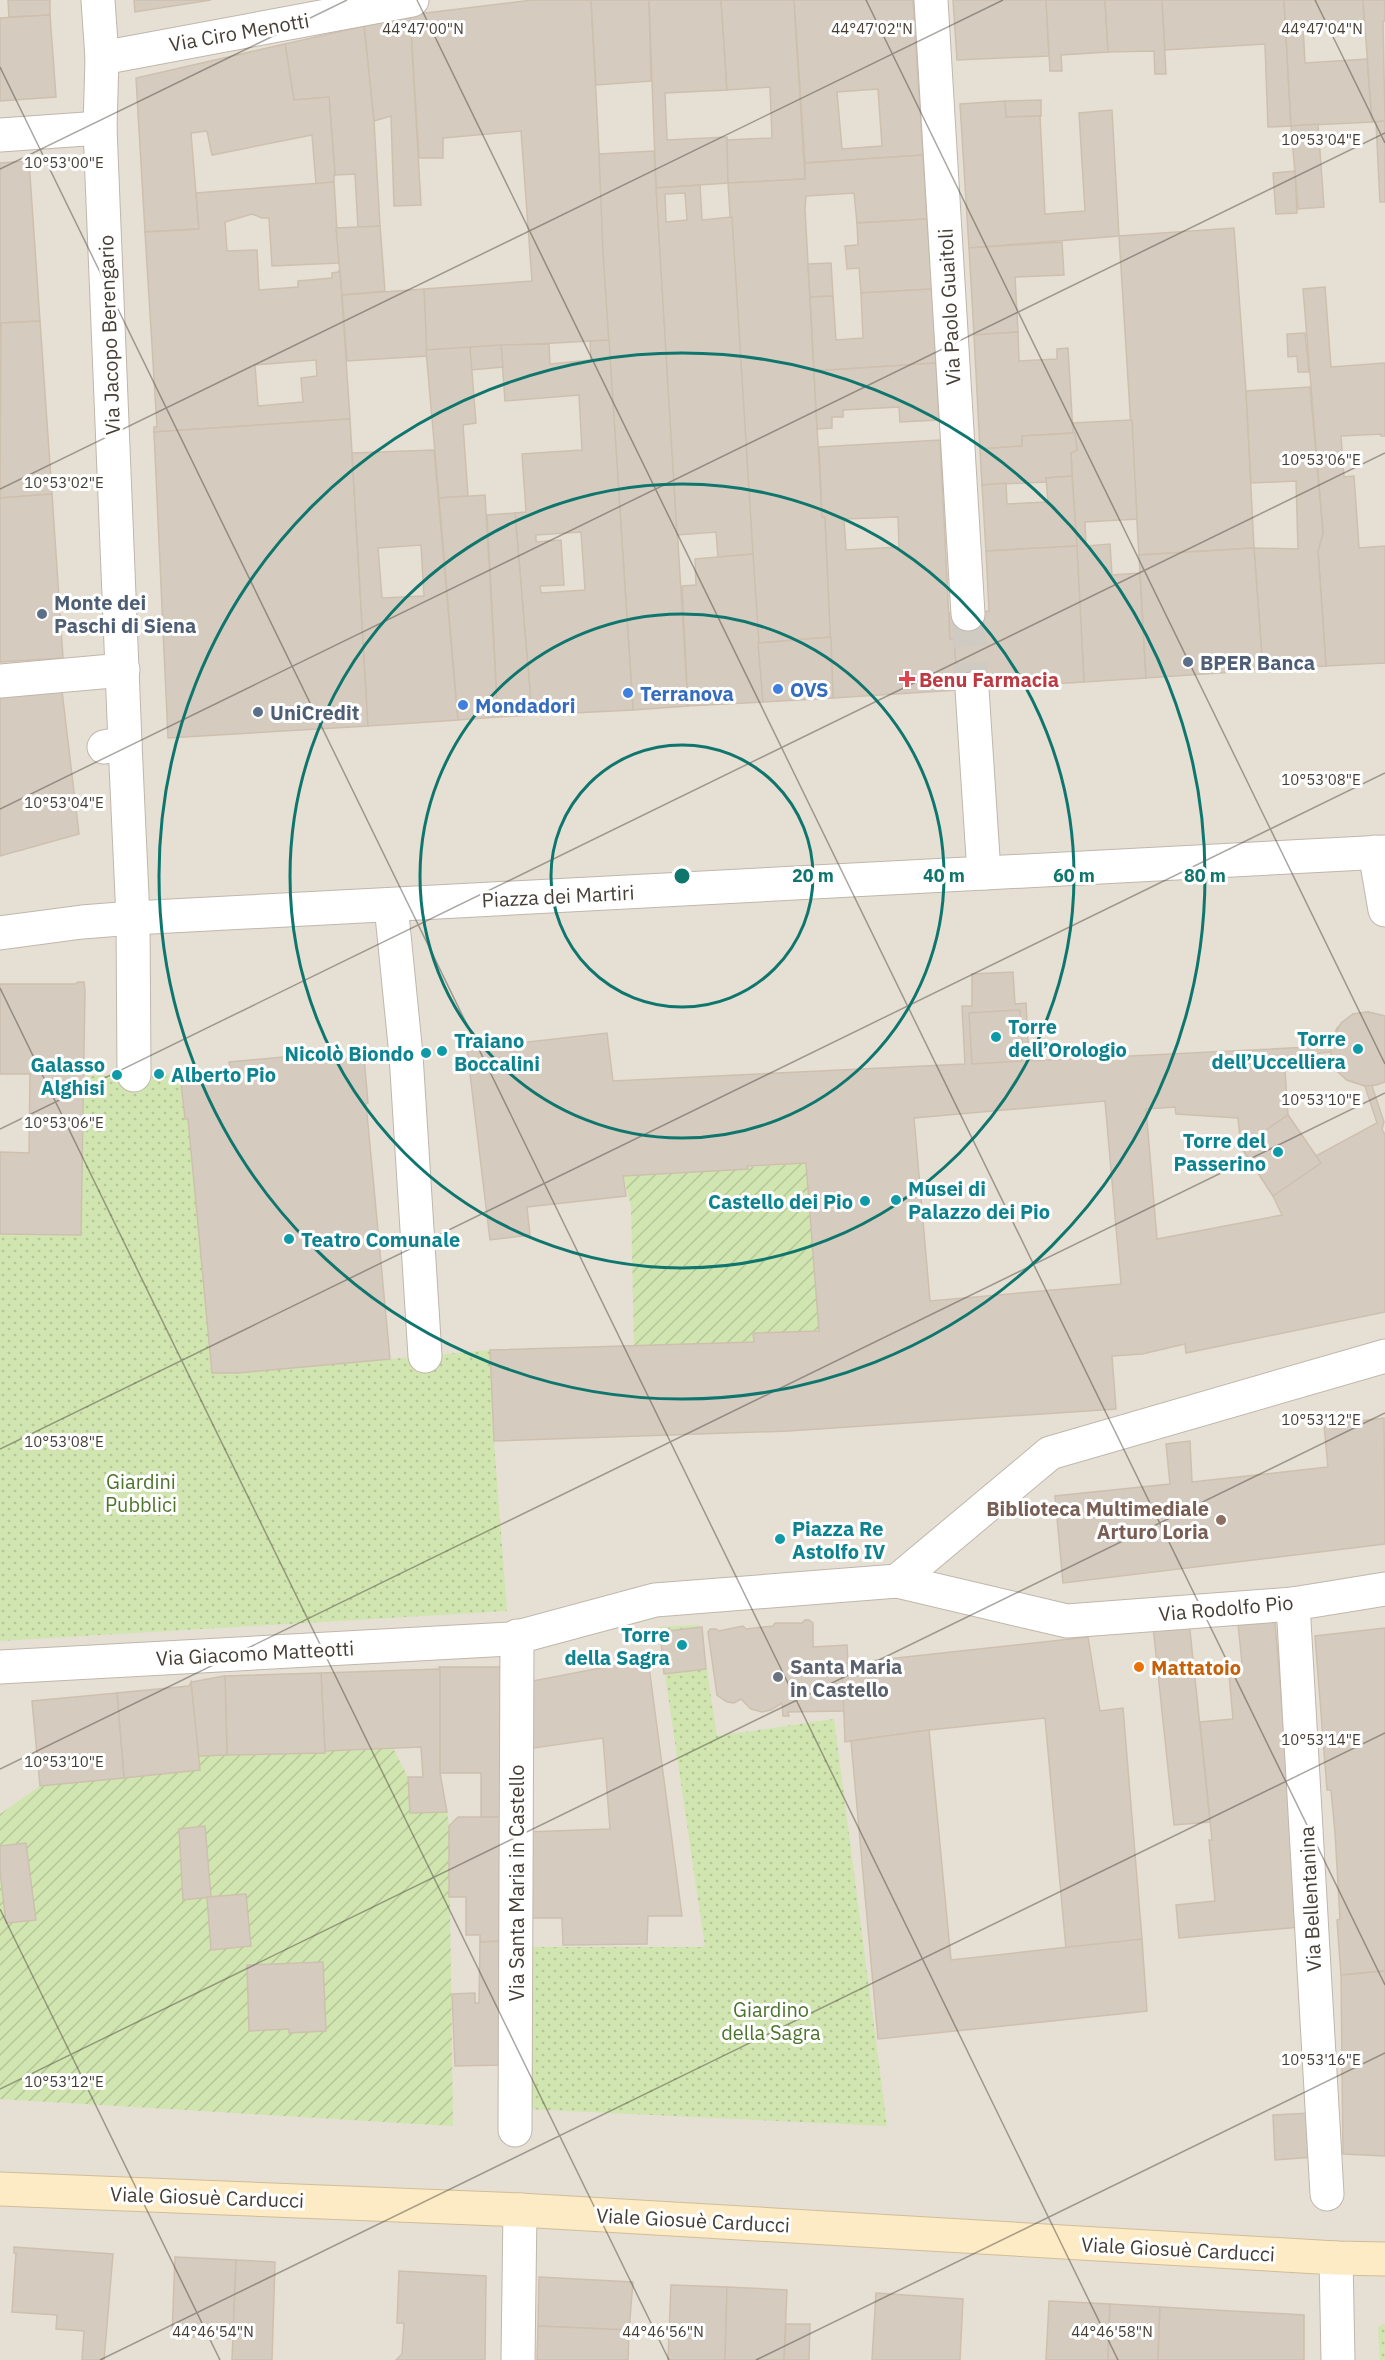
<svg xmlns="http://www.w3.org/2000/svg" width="1385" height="2360" font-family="'IBM Plex Sans',sans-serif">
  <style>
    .residential { fill: #e6dfd4 }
    .park { fill: url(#park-dots) }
    .garden { fill: url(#garden-furrows) }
    .building { fill: #d6cbbf; stroke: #cec0af; stroke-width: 1.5; fill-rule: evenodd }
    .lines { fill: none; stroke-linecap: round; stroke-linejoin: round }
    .street-tunnel { stroke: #cfcbc3; stroke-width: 33; stroke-dasharray: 33 16; stroke-linecap: butt }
    .street-casing { stroke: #c0b7ac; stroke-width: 35 }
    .secondary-casing { stroke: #d1bd97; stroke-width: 35 }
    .street { stroke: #fff; stroke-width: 33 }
    .secondary { stroke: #fdebc5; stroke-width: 33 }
    .ticks { fill: none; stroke: #453e35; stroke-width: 1.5; stroke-opacity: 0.45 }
    .ring { fill: none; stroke: #0f766e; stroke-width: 3 }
    .service-dot { fill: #5c6f8a; stroke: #fff; stroke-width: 2 }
    .health-dot { fill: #e0444e; stroke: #fff; stroke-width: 2 }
    .shop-dot { fill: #3f7fe0; stroke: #fff; stroke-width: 2 }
    .culture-dot { fill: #0f9aa8; stroke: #fff; stroke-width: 2 }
    .education-dot { fill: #8d6e63; stroke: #fff; stroke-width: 2 }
    .food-dot { fill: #e8710a; stroke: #fff; stroke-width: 2 }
    .worship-dot { fill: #6b7280; stroke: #fff; stroke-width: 2 }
    .labels { text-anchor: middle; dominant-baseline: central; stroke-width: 6; stroke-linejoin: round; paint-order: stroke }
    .street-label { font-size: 20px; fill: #453e35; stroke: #fff }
    .service-label { font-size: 20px; font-weight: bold; fill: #4e5e75; stroke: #fff; text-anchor: start }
    .health-label { font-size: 20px; font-weight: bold; fill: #be3a42; stroke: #fff; text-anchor: start }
    .shop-label { font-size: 20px; font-weight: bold; fill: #366cbe; stroke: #fff; text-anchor: start }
    .culture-label { font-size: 20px; font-weight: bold; fill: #0d838f; stroke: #fff; text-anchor: start }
    .park-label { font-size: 20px; fill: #4c742b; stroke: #fff }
    .education-label { font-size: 20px; font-weight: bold; fill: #785e54; stroke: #fff; text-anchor: end }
    .worship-label { font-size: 20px; font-weight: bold; fill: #5b616d; stroke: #fff; text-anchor: start }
    .food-label { font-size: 20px; font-weight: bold; fill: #c56008; stroke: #fff; text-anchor: start }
    .ticks-label { font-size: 15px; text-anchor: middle; fill: #453e35; stroke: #fff; stroke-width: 6; stroke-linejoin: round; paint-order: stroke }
    .centre { fill: #0f766e; stroke: #fff; stroke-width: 3 }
    .ring-label { font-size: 18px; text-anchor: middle; font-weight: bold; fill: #0f766e; stroke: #fff; stroke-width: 6; stroke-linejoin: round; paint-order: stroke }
  </style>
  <defs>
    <pattern id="park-dots" width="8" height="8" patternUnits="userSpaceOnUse" patternTransform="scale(1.5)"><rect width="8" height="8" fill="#d1e5b0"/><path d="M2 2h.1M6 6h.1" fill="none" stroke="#b5c698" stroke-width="1.8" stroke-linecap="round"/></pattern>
    <pattern id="garden-furrows" width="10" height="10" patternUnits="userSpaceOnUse" patternTransform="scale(1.5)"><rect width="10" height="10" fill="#d1e5b0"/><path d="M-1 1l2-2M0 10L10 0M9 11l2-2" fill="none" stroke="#b5c698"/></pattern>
  </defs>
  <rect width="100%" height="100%" fill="#f2eee6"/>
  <rect class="residential" x="0" y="0" width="1385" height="2360"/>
  <g class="park">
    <path d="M180,1074L184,1119H188L212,1373H238L490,1350L494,1441L507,1611L0,1641V1234L81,1235L82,1076Z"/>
    <path d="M700,1625L717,1736L834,1719L887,2126L525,2109L526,1947H705L658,1627Z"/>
    <path d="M1385,2323V2360H1380L1378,2327Z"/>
  </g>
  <g class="garden">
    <path d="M806,1163L819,1331L753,1333L754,1342L634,1346L631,1206L623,1176Z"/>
    <path d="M393,1748L408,1777L410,1813L447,1812L449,1826L453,2126L0,2099V1814L40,1786L199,1770L198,1756Z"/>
  </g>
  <g class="building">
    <path d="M8,0H50V15L9,17Z"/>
    <path d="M134,0H211L135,12Z"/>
    <path d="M532,0H591L609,340L426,350L424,289L532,281L521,131L443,138V158H419L410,15Z"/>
    <path d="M591,0H649L651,81L596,85Z"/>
    <path d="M649,0H721L727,90L665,93L667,140L727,137L728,183L656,188Z"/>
    <path d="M721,0H794L805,179L728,183L727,140L772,138L770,87L727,90Z"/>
    <path d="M794,0H913L923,155L805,163ZM878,89L882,146L842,149L837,92Z"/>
    <path d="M953,0H1046L1049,56L957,60Z"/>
    <path d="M1046,0H1105L1108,52L1061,55L1062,71H1050Z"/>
    <path d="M1105,0H1162L1166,74H1155L1154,51L1108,52Z"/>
    <path d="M1162,0H1284L1291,126L1268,127L1265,44L1165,50Z"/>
    <path d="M1284,0H1363L1364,22L1303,26L1305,63L1367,59L1372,122L1291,126Z"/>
    <path d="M1363,0H1385V21H1383L1385,121L1372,122Z"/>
    <path d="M50,15L56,97L0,101V18Z"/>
    <path d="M410,15L421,205L394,206L391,116L374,121L364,26Z"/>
    <path d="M364,26L374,121L380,226L358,228L355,174L335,175L329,97L294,100L285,44Z"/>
    <path d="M285,44L294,100L329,97L335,175H334V182L316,184L312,135L212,155L207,131L191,133L199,229L145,232L136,78Z"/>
    <path d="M1041,100V116L1006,117L1005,101Z"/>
    <path d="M1005,101L1006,117L1040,116L1045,214L1085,211L1079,113L1112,110L1119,236L969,248L960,104Z"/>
    <path d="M1385,121V202H1380L1376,122Z"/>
    <path d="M1318,124L1324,207L1298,209L1291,126Z"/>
    <path d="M654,151L688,706L633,710L603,252L599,154Z"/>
    <path d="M923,155L927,219L857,223L854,193L806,196L805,209L822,517H825L831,637L758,643L728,183L805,179V163Z"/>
    <path d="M29,161L40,321L1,323L3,341H0V163Z"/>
    <path d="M1295,171L1297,213L1276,214L1273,173Z"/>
    <path d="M334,182L339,263L272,266L269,218H262L252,214L225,222L227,251L257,250L259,290L298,287V281L332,278V273L338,272L340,269L350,419L154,432V427H157L145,232L199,229L196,193ZM316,360L317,376L301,378L303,402L258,406L255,365Z"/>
    <path d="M700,185L702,220L732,217L753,554L718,557L716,532L677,535L656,188ZM685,193L687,220L666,222L665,194Z"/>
    <path d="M927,219L932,289L861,293L859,268L847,269L845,246L858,245L857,223Z"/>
    <path d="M380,226L385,291L342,295L336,228Z"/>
    <path d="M1234,228L1246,391L1254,548L1139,555L1119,236Z"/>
    <path d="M1062,242L1064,275L1015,277L1018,332L974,335L969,248Z"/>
    <path d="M831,263L833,296L810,297L808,264Z"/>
    <path d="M1325,287L1331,367L1385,363V436H1381V434L1341,436L1344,477L1354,476L1359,548L1385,546V663L1326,666L1318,551L1323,533L1303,289Z"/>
    <path d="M424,289L427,356L347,361L342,295Z"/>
    <path d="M932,289L936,363L814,371L810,297L833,296L836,340L863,338L861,293Z"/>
    <path d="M40,321L52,494L0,498L1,323Z"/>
    <path d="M1018,332L1019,361L1057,359V349L1068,348L1073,433L1022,436V446L980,449L974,335Z"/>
    <path d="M1305,333L1309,372H1298L1297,356L1288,357L1287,334Z"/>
    <path d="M609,340L633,710L532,715L515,513L526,512L522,454L582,450L579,395L505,401L501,345L549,344L550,364L591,360L590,341ZM581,532L585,590L541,593L540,586L564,585L561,540L536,542V535Z"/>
    <path d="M501,345L503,367L471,370L470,347Z"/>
    <path d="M470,347L476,423L463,425L468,496L439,498L426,350Z"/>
    <path d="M936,363L939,420L900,422L899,407L843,410V417H832V428L817,429L814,371Z"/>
    <path d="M1310,387L1323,533L1318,551L1326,666L1263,670L1254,548L1298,549L1296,481L1251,483L1246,391Z"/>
    <path d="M350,419L368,726L168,738L154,432Z"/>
    <path d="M1132,420L1137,519L1085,522L1086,546L1110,544L1112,575L1140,573L1146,678L1084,682L1071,453L1077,450L1072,423Z"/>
    <path d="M1075,433L1077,450L1071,453L1072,476L1046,478V482L982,485L980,449L1022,446V436Z"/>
    <path d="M940,440L950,639H954L958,690L833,698L825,517H822L819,447ZM898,517L899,547L846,550L844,519Z"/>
    <path d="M434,450L458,720L368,726L352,453ZM421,545L424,596L382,598L378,548Z"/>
    <path d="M1072,476L1077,546L986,551L982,485L1006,483L1007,504L1048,502L1046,478Z"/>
    <path d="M52,494L63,658L0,662V498Z"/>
    <path d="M485,495L498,717L458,720L439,498Z"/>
    <path d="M515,513L532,715L498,717L487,515Z"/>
    <path d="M1077,546L1084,682L958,690L954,639H950L949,613L968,614L989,611L986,551Z"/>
    <path d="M1254,548L1263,670L1146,678L1139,555Z"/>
    <path d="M753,554L763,702L688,706L682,586L696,585L695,559Z"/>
    <path d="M831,637L833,698L763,702L758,643Z"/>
    <path d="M62,691L79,834L0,856V695Z"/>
    <path d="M1013,972L1015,1004L1026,1003L1029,1061L1330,1046L1337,1028L1353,1014L1368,1012L1385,1016V1082L1372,1086L1384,1122L1382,1129L1385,1135V1312L1186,1353L1185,1344L1142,1354L1112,1356L1116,1409L789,1431L494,1441L490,1350L754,1342L753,1333L819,1331L806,1163L747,1166L748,1169L623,1176L626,1196L527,1207L530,1235L490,1240L467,1049L607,1033L613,1081L965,1064L962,1006H972V974ZM1331,1052L1337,1071L1347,1080L1365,1086L1377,1123L1316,1156L1288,1115L1284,1057ZM1105,1101L1121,1284L930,1301L914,1118ZM1175,1107L1176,1114L1238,1118L1241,1147L1273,1196L1282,1215L1157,1239L1146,1109Z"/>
    <path d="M78,982H84L85,990L81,1235L0,1234V1152L29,1153L30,1074H0V984H75Z"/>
    <path d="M1020,1010L1023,1061L972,1064L969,1013Z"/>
    <path d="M1368,1012L1385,1016V1082L1376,1085L1365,1086L1347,1080L1337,1071L1332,1059L1330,1046L1341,1023L1353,1014Z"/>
    <path d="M315,1054V1062L364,1057L368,1103H366L390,1359L238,1373H212L188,1119H185L180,1074L230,1069L229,1062Z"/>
    <path d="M1288,1115L1321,1163L1273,1196L1241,1147Z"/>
    <path d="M1384,1418L1385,1544L1063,1583L1055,1496L1170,1484L1166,1444L1190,1441L1192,1482L1328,1467L1324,1425Z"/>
    <path d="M1274,1609L1300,1927L1179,1938L1176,1905L1215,1901L1209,1840H1212L1200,1722L1233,1719L1229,1674L1243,1673L1237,1614Z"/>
    <path d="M805,1620H809L813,1623V1647L847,1645L848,1663L842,1664L844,1711L788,1712L789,1716H783L782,1703L771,1710L762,1712L751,1709L741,1699L734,1703L727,1702L717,1695L708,1632L710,1629H716L719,1631L743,1626L746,1629L773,1626L775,1623H802Z"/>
    <path d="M1189,1621L1210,1822L1174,1825L1153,1626Z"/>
    <path d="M702,1627L706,1669L664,1674L660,1632Z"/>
    <path d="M1385,1628V1971L1341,1975L1337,1920L1340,1919L1335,1833L1331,1790H1327L1315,1636Z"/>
    <path d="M1088,1637L1100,1711L1123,1708L1142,1939L1066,1949L1045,1718L929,1730L845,1742L842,1664Z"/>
    <path d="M648,1659L682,1916H648L647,1944L563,1945L562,1918H525V1832L610,1829L603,1738L527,1749V1682Z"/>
    <path d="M439,1667H505L503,1817H481V1773H440Z"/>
    <path d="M440,1669V1773L447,1812L410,1813L408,1777H423L421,1747L325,1751L321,1673Z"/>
    <path d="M321,1673L325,1753L227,1755L225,1676Z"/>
    <path d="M225,1676L227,1755L198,1756L191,1682Z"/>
    <path d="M191,1682L200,1770L124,1778L117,1693L189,1686Z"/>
    <path d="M117,1693L124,1778L40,1786L32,1701Z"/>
    <path d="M929,1730L951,1960L1142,1939L1147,2011L878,2039L851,1741Z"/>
    <path d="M458,1817H503V1941L480,1942V1935H466V1897H449V1826Z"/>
    <path d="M205,1826L211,1897L183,1900L179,1829Z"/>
    <path d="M26,1843L36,1920L6,1923L0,1871V1846Z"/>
    <path d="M246,1894L251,1946L211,1950L207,1897Z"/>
    <path d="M503,1941V2065L455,2066L452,1994L475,1993V2003H479L480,1942Z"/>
    <path d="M323,1962L326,2031L289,2033V2029L249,2031L247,1965Z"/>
    <path d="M1385,1971V2156L1343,2154L1341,1975Z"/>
    <path d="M1311,2113L1314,2157L1275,2160L1273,2115Z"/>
    <path d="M14,2247L113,2254L104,2360H82L84,2331L56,2329L57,2315L12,2312L16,2253H14Z"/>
    <path d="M175,2257L236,2260L233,2339L172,2336Z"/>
    <path d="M236,2260L275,2262L272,2360H232Z"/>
    <path d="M399,2271L486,2276L485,2360H396L402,2354L404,2323H397Z"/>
    <path d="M539,2277L633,2282L629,2330L538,2326Z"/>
    <path d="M671,2285L727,2287L725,2360H668Z"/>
    <path d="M727,2287L787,2290L784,2360H725Z"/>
    <path d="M876,2293L963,2299L960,2360H872Z"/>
    <path d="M1049,2301L1110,2304L1108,2360H1046Z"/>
    <path d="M1110,2304L1160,2307L1158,2360H1108Z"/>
    <path d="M1160,2307L1304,2315V2360H1158Z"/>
    <path d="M786,2324H810L809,2360H784Z"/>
    <path d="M538,2326L629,2330L628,2360H537Z"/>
  </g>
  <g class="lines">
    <path class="street-tunnel" d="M968,614L972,689"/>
    <g class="street-casing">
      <g id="street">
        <path d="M98,0L102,58L100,128L125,743"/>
        <path d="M931,0L968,614"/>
        <path d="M102,58L412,0"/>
        <path d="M0,135L100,128"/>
        <path d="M0,681L123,670"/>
        <path d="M972,689L984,873"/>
        <path d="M104,747L125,743L133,918L134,1075"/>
        <path d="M1375,852L1385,910"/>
        <path d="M391,905L406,1055L425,1356"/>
        <path d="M0,933L82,922L133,918L1385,852"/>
        <path d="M897,1581L1050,1453L1385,1356"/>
        <path d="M1293,1604L1327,2194"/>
        <path d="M0,1667L510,1639L655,1600L897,1581L1067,1621L1293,1604L1385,1589"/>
        <path d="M515,2130L517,1636"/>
        <path d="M1336,2258L1338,2360"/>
        <path d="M518,2360L520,2210"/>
      </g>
    </g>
    <g class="secondary-casing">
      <path id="secondary" d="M0,2189L520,2210L1336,2258L1385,2259"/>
    </g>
    <use href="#street" class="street"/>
    <use href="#secondary" class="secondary"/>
  </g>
  <path class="ticks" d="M417,0L1385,1985M866,0L1385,1064M1315,0L1385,143M0,67L1118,2360M0,169L347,0M0,489L1003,0M0,809L1385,133M0,988L669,2360M0,1129L1385,453M0,1449L1385,773M0,1769L1385,1093M0,1909L220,2360M0,2089L1385,1413M100,2360L1385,1733M756,2360L1385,2053"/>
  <g class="ring">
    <circle cx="682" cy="876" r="131"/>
    <circle cx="682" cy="876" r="262"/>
    <circle cx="682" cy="876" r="392"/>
    <circle cx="682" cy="876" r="523"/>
  </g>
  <g class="service-dot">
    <circle cx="42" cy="614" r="6"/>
    <circle cx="1188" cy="662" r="6"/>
    <circle cx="258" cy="712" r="6"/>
  </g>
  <path class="health-dot" d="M904 670h6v6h6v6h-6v6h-6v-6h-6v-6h6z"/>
  <g class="shop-dot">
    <circle cx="778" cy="689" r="6"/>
    <circle cx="628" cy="693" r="6"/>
    <circle cx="463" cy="705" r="6"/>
  </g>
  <g class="culture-dot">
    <circle cx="996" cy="1037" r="6"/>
    <circle cx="1358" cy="1049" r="6"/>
    <circle cx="442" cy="1051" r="6"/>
    <circle cx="426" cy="1053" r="6"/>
    <circle cx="159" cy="1074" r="6"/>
    <circle cx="117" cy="1075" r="6"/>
    <circle cx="1278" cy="1152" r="6"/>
    <circle cx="896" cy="1200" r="6"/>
    <circle cx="865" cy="1201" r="6"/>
    <circle cx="289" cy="1239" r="6"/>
    <circle cx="780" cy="1539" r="6"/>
    <circle cx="682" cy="1645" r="6"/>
  </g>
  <circle class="education-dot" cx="1221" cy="1520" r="6"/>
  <circle class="food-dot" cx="1139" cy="1667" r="6"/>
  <circle class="worship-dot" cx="778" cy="1677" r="6"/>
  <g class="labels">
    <g class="street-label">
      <text transform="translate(239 32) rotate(-10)">Via Ciro Menotti</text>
      <text transform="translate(949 307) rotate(-93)">Via Paolo Guaitoli</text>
      <text transform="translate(109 335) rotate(-92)">Via Jacopo Berengario</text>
      <text transform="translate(558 896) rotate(-3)">Piazza dei Martiri</text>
      <text transform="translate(1226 1608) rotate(-5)">Via Rodolfo Pio</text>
      <text transform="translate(255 1653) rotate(-3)">Via Giacomo Matteotti</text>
      <text transform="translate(516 1883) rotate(-90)">Via Santa Maria in Castello</text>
      <text transform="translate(1310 1899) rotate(-93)">Via Bellentanina</text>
      <text transform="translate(207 2197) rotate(2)">Viale Giosuè Carducci</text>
      <text transform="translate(693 2220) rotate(3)">Viale Giosuè Carducci</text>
      <text transform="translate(1178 2249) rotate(3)">Viale Giosuè Carducci</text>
    </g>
    <g class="service-label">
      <text x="54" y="602">Monte dei<tspan x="54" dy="23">Paschi di Siena</tspan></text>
      <text x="1200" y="662">BPER Banca</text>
      <text x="270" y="712">UniCredit</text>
    </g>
    <g class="health-label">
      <text x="919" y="679">Benu Farmacia</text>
    </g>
    <g class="shop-label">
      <text x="790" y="689">OVS</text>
      <text x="640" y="693">Terranova</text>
      <text x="475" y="705">Mondadori</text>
    </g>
    <g class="culture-label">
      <text x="1008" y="1026">Torre<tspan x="1008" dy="23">dell’Orologio</tspan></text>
      <text x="1346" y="1038" text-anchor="end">Torre<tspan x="1346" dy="23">dell’Uccelliera</tspan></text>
      <text x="454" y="1040">Traiano<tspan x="454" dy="23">Boccalini</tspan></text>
      <text x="414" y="1053" text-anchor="end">Nicolò Biondo</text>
      <text x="105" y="1064" text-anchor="end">Galasso<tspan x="105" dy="23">Alghisi</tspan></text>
      <text x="171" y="1074">Alberto Pio</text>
      <text x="1266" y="1140" text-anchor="end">Torre del<tspan x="1266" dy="23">Passerino</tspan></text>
      <text x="908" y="1188">Musei di<tspan x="908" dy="23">Palazzo dei Pio</tspan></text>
      <text x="853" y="1201" text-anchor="end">Castello dei Pio</text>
      <text x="301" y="1239">Teatro Comunale</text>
      <text x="792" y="1528">Piazza Re<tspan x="792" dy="23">Astolfo IV</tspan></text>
      <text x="670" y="1634" text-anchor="end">Torre<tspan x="670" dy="23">della Sagra</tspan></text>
    </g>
    <g class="park-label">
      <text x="141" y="1481">Giardini<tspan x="141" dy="23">Pubblici</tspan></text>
      <text x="771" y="2009">Giardino<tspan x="771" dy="23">della Sagra</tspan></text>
    </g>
    <g class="education-label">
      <text x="1209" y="1508">Biblioteca Multimediale<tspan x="1209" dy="23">Arturo Loria</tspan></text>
    </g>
    <g class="worship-label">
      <text x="790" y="1666">Santa Maria<tspan x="790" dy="23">in Castello</tspan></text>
    </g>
    <g class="food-label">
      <text x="1151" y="1667">Mattatoio</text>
    </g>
  </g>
  <g class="ticks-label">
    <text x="423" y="34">44°47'00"N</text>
    <text x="872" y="34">44°47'02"N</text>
    <text x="1322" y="34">44°47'04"N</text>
    <text x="1321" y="145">10°53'04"E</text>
    <text x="64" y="168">10°53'00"E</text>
    <text x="1321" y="465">10°53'06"E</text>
    <text x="64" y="488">10°53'02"E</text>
    <text x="1321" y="785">10°53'08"E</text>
    <text x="64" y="808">10°53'04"E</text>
    <text x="1321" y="1105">10°53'10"E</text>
    <text x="64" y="1128">10°53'06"E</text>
    <text x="1321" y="1425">10°53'12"E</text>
    <text x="64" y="1447">10°53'08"E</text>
    <text x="1321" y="1745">10°53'14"E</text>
    <text x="64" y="1767">10°53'10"E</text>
    <text x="1321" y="2065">10°53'16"E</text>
    <text x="64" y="2087">10°53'12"E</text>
    <text x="213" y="2337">44°46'54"N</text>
    <text x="663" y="2337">44°46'56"N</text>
    <text x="1112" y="2337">44°46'58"N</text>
  </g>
  <circle cx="682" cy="876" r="9" class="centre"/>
  <g class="ring-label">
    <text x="813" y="882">20 m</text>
    <text x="944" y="882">40 m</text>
    <text x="1074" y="882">60 m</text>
    <text x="1205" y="882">80 m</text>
  </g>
</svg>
